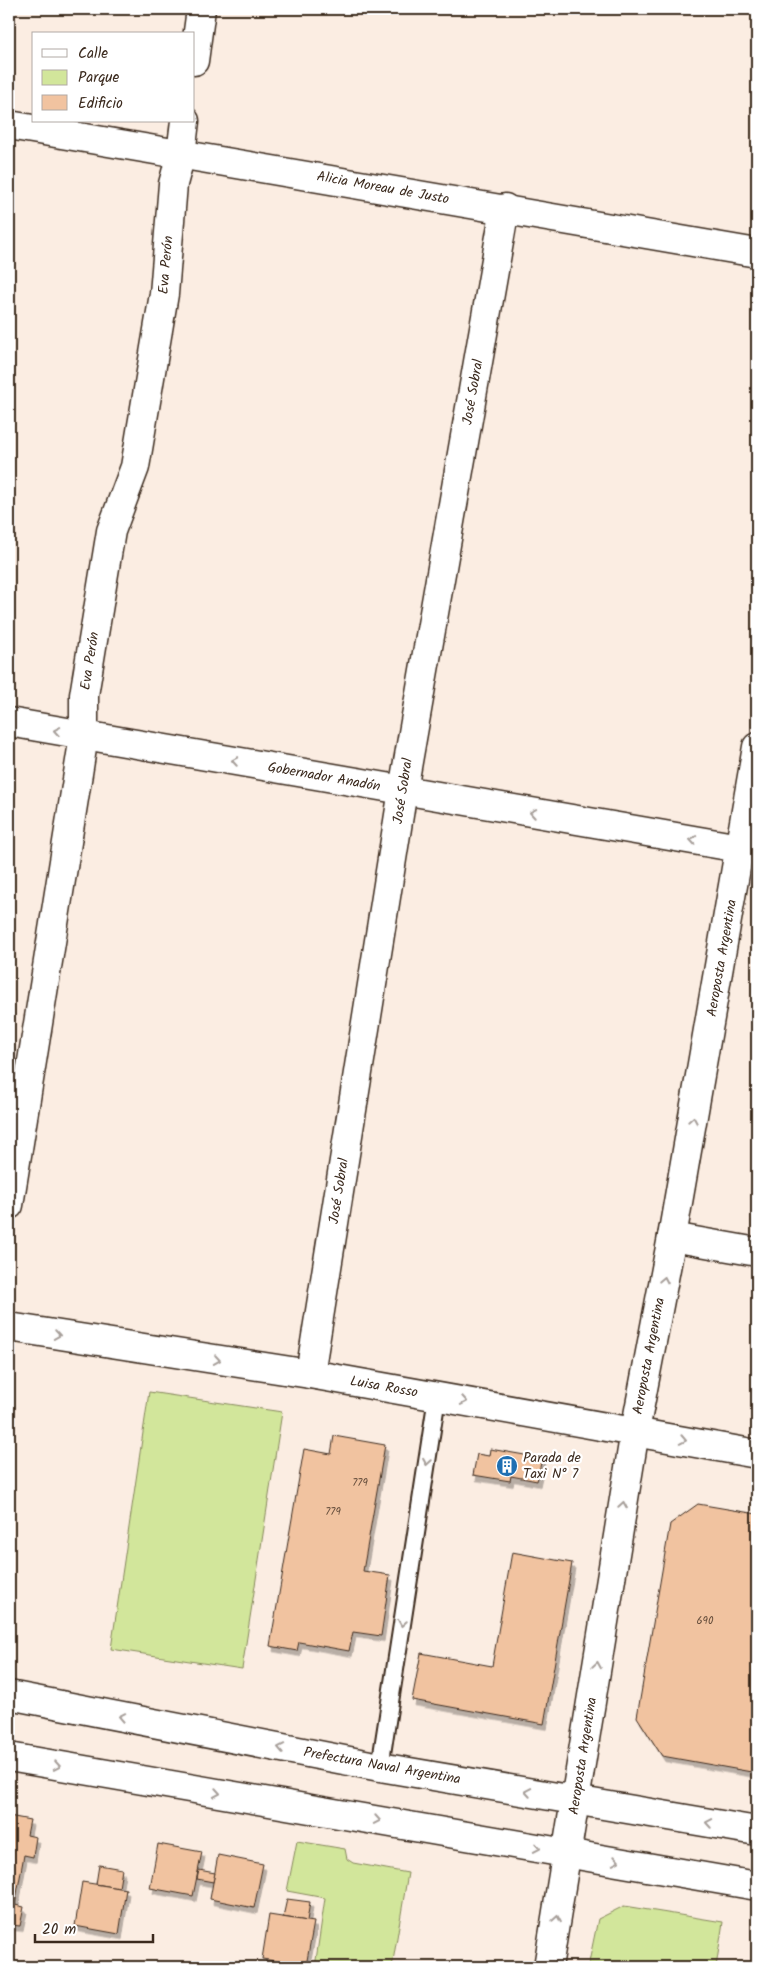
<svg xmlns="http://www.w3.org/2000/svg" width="766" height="1976" font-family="Kalam,sans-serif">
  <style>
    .green { fill: #d2e69b; stroke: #86885c }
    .building { fill: #f1c3a0; stroke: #3b2a1e; filter: url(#shadow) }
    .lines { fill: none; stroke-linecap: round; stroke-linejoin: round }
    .service-casing { stroke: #3b2a1e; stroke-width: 20 }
    .minor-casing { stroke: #3b2a1e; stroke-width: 31 }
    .secondary-casing { stroke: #3b2a1e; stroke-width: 31 }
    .service { stroke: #fff; stroke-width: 16 }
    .minor { stroke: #fff; stroke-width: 28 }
    .secondary { stroke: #fff; stroke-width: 28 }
    .oneway { stroke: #a79f9a }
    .labels { text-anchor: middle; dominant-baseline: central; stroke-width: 4.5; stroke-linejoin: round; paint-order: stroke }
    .number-label { font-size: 11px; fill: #68503e }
    .street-label { font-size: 14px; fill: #3b2a1e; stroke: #fff }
    .poi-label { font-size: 14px; fill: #3b2a1e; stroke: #fff; text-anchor: start }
  </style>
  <defs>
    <filter id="shadow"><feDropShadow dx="3" dy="5.5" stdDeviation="0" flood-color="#0004"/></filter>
  </defs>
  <rect width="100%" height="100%" fill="#fbede2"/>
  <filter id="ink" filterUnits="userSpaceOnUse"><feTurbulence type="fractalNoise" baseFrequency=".02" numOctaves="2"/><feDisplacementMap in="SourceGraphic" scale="10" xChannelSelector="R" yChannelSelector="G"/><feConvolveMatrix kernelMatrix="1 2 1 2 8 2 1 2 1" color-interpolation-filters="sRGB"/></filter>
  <g filter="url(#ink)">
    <g class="green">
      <path d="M149,1392L282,1412L242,1669L111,1649Z"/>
      <path d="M297,1841L345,1849L347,1859L353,1863L408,1873L392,1967H315L325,1898L287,1891Z"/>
      <path d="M624,1906L723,1922L716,1967H588L598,1919Z"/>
    </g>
    <g class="building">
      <path d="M334,1436L385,1445L363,1571L390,1575L381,1636L353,1632L349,1651L299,1642L297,1651L270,1646L304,1449L331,1454Z"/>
      <path d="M490,1449L542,1458L537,1481L511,1476L510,1481L473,1475L477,1454L489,1456Z"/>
      <path d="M698,1504L757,1514V1773L662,1756L637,1717L670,1524Z"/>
      <path d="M512,1552L572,1563L544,1724L412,1700L421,1653L492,1666Z"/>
      <path d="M9,1816L30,1820L27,1835L36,1837L33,1857L24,1855L15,1905L24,1907L20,1926L11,1925L9,1937Z"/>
      <path d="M158,1844L202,1852L193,1896L150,1888Z"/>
      <path d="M218,1855L263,1864L254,1908L210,1899Z"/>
      <path d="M99,1865L122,1869L119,1888L96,1884Z"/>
      <path d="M199,1870L215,1873L213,1882L197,1879Z"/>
      <path d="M82,1882L126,1889L119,1934L75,1926Z"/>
      <path d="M287,1899L310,1902L307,1921L283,1917Z"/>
      <path d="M269,1915L314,1922L306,1966L262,1959Z"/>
    </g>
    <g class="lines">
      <g class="service-casing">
        <path id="service" d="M380,1767L437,1397"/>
      </g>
      <g class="minor-casing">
        <g id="minor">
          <path d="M194,61L201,9"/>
          <path d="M9,125L757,253"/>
          <path d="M9,722L757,851"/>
          <path d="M9,1205L84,736V695L111,531L135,467L164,294L173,184L181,154L185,121"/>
          <path d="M672,1237L757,1252"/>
          <path d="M9,1327L310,1374L757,1454"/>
          <path d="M310,1374L403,790L505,208"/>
          <path d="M548,1967L635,1431L672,1237L757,747"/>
        </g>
      </g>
      <g class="secondary-casing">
        <g id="secondary">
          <path d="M9,1695L380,1767L757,1831"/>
          <path d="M9,1757L757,1886"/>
        </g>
      </g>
      <use href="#service" class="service"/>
      <use href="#minor" class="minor"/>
      <use href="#secondary" class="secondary"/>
    </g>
    <defs><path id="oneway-chevron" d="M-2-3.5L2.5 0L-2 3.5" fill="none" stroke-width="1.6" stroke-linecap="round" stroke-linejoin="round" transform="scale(1.25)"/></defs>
    <g class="oneway">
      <use href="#oneway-chevron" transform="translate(57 731) rotate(-170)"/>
      <use href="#oneway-chevron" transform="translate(235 761) rotate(-170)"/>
      <use href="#oneway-chevron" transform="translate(533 813) rotate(-170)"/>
      <use href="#oneway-chevron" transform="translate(693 840) rotate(-170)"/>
      <use href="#oneway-chevron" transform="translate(693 1120) rotate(-80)"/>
      <use href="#oneway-chevron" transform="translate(664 1280) rotate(-79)"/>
      <use href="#oneway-chevron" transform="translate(57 1335) rotate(9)"/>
      <use href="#oneway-chevron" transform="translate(217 1360) rotate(9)"/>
      <use href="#oneway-chevron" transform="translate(464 1401) rotate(10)"/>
      <use href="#oneway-chevron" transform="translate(683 1440) rotate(11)"/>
      <use href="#oneway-chevron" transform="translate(427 1462) rotate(99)"/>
      <use href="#oneway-chevron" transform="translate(623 1505) rotate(-81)"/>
      <use href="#oneway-chevron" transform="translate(402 1623) rotate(99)"/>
      <use href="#oneway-chevron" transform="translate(597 1665) rotate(-81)"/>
      <use href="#oneway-chevron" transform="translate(122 1717) rotate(-169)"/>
      <use href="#oneway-chevron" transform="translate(281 1748) rotate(-169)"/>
      <use href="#oneway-chevron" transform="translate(57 1766) rotate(10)"/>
      <use href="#oneway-chevron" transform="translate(528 1792) rotate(-170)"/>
      <use href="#oneway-chevron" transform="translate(217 1793) rotate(10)"/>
      <use href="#oneway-chevron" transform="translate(377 1820) rotate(10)"/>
      <use href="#oneway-chevron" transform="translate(709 1823) rotate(-170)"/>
      <use href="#oneway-chevron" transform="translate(537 1848) rotate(10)"/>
      <use href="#oneway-chevron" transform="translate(616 1861) rotate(10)"/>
      <use href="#oneway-chevron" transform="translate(557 1919) rotate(-80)"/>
    </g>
  </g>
  <defs>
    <g id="building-disc" transform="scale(1.125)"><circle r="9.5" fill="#1f6fb2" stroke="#fff"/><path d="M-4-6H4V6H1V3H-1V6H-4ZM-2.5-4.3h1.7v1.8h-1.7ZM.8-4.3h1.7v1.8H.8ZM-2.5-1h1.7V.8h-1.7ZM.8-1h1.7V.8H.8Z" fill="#fff"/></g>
  </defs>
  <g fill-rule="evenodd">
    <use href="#building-disc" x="507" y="1466"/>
  </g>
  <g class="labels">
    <g class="number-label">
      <text x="360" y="1483">779</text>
      <text x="333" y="1512">779</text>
      <text x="705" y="1621">690</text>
    </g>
    <g class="street-label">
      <text transform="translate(383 188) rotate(10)">Alicia Moreau de Justo</text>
      <text transform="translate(166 265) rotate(-85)">Eva Perón</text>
      <text transform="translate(473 392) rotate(-80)">José Sobral</text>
      <text transform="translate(90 661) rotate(-81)">Eva Perón</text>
      <text transform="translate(324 777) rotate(10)">Gobernador Anadón</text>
      <text transform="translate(403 791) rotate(-81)">José Sobral</text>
      <text transform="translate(722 958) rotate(-80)">Aeroposta Argentina</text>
      <text transform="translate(339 1191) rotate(-81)">José Sobral</text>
      <text transform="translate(649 1356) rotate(-79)">Aeroposta Argentina</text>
      <text transform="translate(384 1387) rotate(10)">Luisa Rosso</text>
      <text transform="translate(583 1756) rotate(-81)">Aeroposta Argentina</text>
      <text transform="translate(382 1766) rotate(10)">Prefectura Naval Argentina</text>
    </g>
    <g class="poi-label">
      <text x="523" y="1458">Parada de<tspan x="523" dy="16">Taxi N° 7</tspan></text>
    </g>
  </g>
  <rect width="766" height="1976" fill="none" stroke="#fff" stroke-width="30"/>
  <rect x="15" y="15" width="736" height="1946" fill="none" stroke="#3b2a1e" stroke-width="2" filter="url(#ink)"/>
  <rect x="32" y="32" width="162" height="90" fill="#ffffff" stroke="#b1aaa5"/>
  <rect x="42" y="49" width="25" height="8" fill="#ffffff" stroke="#b1aaa5"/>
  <text x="78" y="58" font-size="15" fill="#3b2a1e">Calle</text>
  <rect x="42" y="70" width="25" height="15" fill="#d2e69b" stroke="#b1aaa5"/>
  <text x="78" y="82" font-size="15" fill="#3b2a1e">Parque</text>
  <rect x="42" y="95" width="25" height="15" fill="#f1c3a0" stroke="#b1aaa5"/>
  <text x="78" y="108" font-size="15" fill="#3b2a1e">Edificio</text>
  <path d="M35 1934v8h118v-8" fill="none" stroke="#3b2a1e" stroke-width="2.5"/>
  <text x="42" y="1934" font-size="15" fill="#3b2a1e" stroke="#ffffff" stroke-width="4" paint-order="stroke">20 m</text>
</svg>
